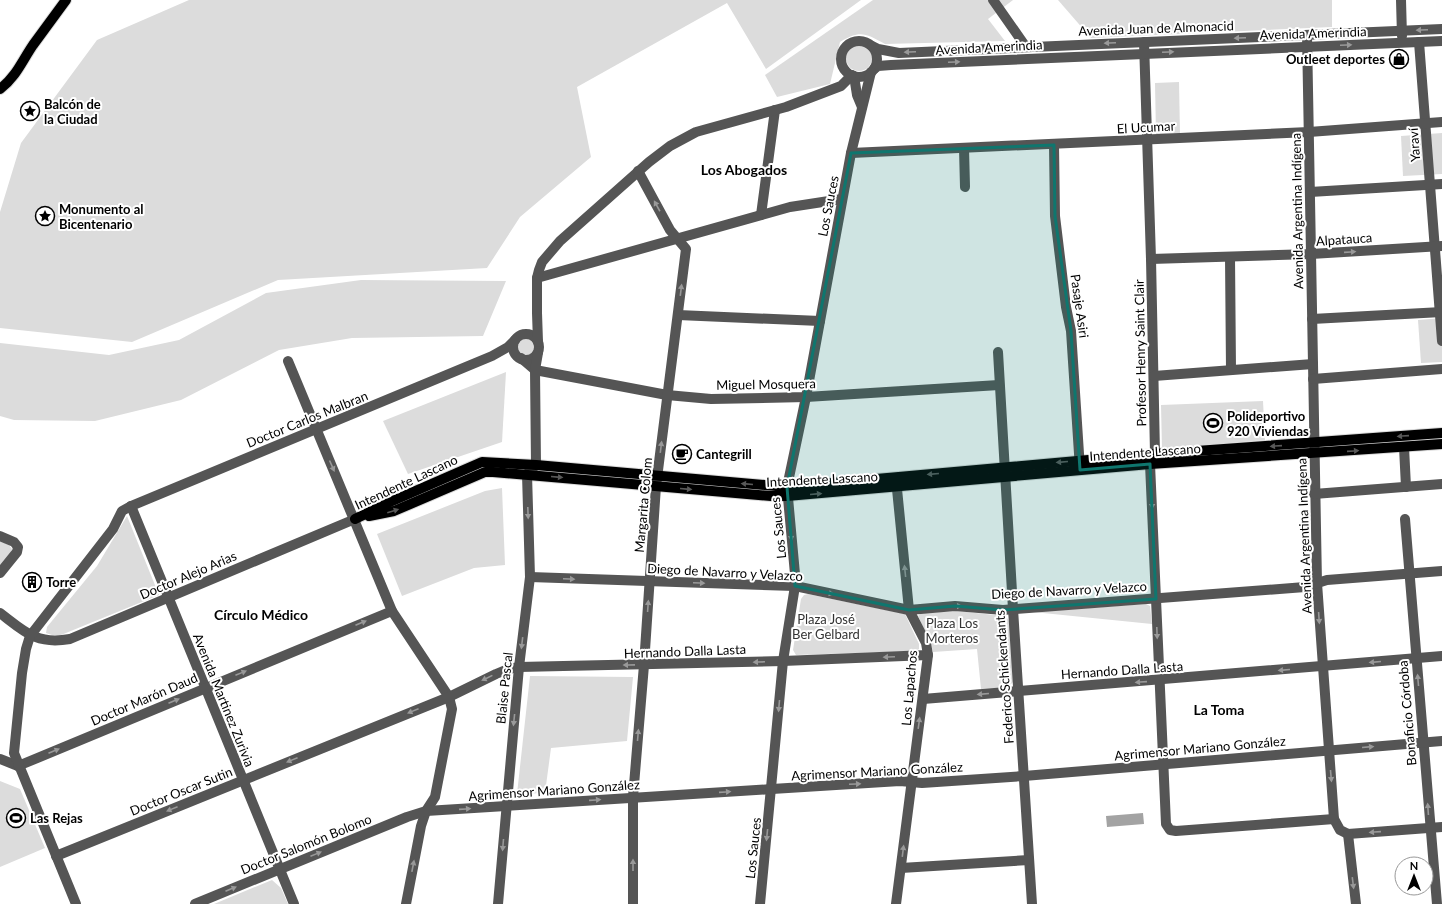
<svg xmlns="http://www.w3.org/2000/svg" width="1442" height="904" font-family="Lato,sans-serif">
  <style>
    .green { fill: #dcdcdc }
    .water { fill: #a3a3a3 }
    .lines { fill: none; stroke-linecap: round; stroke-linejoin: round }
    .major-casing { stroke: #dbdbdb; stroke-width: 12 }
    .minor { stroke: #555; stroke-width: 10 }
    .major { stroke: #000; stroke-width: 10 }
    .oneway { fill: #999 }
    .oneway2 { fill: #595959 }
    .marked { fill: #0f766e; fill-opacity: 0.2; stroke: #0f766e; stroke-width: 3; stroke-linejoin: round }
    .labels { text-anchor: middle; dominant-baseline: central; stroke-width: 4; stroke-linejoin: round; paint-order: stroke }
    .street-label { font-size: 13px; fill: #000; stroke: #fff }
    .poi-label { font-size: 13px; font-weight: bold; fill: #000; stroke: #fff; text-anchor: start }
    .park-label { font-size: 13px; fill: #333; stroke: #fff }
    .neighbourhood-label { font-size: 14px; font-weight: bold; fill: #000; stroke: #fff }
  </style>
  <rect width="100%" height="100%" fill="#fff"/>
  <g class="green">
    <path d="M189,0H861L766,69L727,3L577,87L591,157L520,217L487,268L278,280L132,342L0,328V212L21,143L97,40Z"/>
    <path d="M873,0H1013L988,19L1005,41L885,44C865,33 860,30 840,42L830,84L777,97L765,75Z"/>
    <path d="M1058,0H1332V27L1091,38Z"/>
    <circle cx="859" cy="58" r="13"/>
    <path d="M1179,82L1180,134L1156,135L1155,83Z"/>
    <path d="M1442,133V174L1403,176L1401,136Z"/>
    <path d="M361,280L506,281L483,336L352,338L279,350L181,400L95,421L14,420L0,416V343L109,355L179,340L266,293Z"/>
    <path d="M1442,318V362L1421,363L1418,320Z"/>
    <circle cx="526" cy="347" r="8"/>
    <path d="M506,372L502,442L408,474L383,421Z"/>
    <path d="M1263,401L1265,440L1162,449L1161,405Z"/>
    <path d="M502,488L505,565L474,568L402,596L377,534L485,491Z"/>
    <path d="M127,516L159,595L61,635H52L46,633L47,627L97,566Z"/>
    <path d="M0,541L9,545L12,549L11,553L0,567Z"/>
    <path d="M808,594L905,614L919,644V649L915,651L796,655L793,650L801,599L804,595Z"/>
    <path d="M1146,604L1150,606L1152,624L1033,612Z"/>
    <path d="M957,611L1004,616L1008,619L1010,623L1013,682C1006,691 992,688 981,689L977,649L933,652L931,644L918,616L921,613Z"/>
    <path d="M530,676L633,677L627,741L551,748L545,793L517,794Z"/>
    <path d="M0,781L20,789L45,848L0,867Z"/>
    <path d="M272,880L281,888L288,904H214Z"/>
  </g>
  <path class="water" d="M1143,813L1144,824L1107,827L1106,816Z"/>
  <g class="lines">
    <g class="major-casing">
      <g id="major">
        <path d="M0,89C16,77 22,61 33,45C44,30 55,15 66,0"/>
        <path d="M369,516L394,511L485,472H493L771,496H787L1150,464L1442,444"/>
        <path d="M355,519L390,502L482,462L536,465L787,487L1155,454L1442,433"/>
      </g>
    </g>
    <g class="minor">
      <path d="M993,0L1026,47"/>
      <path d="M1401,0L1402,36"/>
      <path d="M1307,35L1317,583L1334,819L1340,830L1348,834L1442,827"/>
      <circle cx="859" cy="59" r="18"/>
      <path d="M1144,42L1151,259L1155,454L1150,464L1166,824L1170,830L1176,831L1334,819"/>
      <path d="M1419,42L1442,341"/>
      <path d="M872,46L878,49L899,53L1442,29"/>
      <path d="M874,69L878,66L891,65L1442,41"/>
      <path d="M854,76L857,95L862,107"/>
      <path d="M1054,145L1055,216L1066,307L1071,331L1080,469"/>
      <path d="M964,148L965,187"/>
      <path d="M851,153L1309,132L1442,122"/>
      <path d="M1310,192L1442,184"/>
      <path d="M761,215L775,110"/>
      <path d="M1230,257L1231,370"/>
      <path d="M1151,259L1311,254L1442,246"/>
      <path d="M537,278L790,207L842,199"/>
      <path d="M678,315L820,321"/>
      <path d="M1312,319L1442,312"/>
      <circle cx="526" cy="347" r="13"/>
      <path d="M538,342L537,313V278L539,270L542,262L560,241L649,162L670,146L696,132L786,107L841,86L852,75"/>
      <path d="M998,352L1013,609L1032,904"/>
      <path d="M521,358L535,370L667,395L711,399L806,397L999,385"/>
      <path d="M288,361L392,611L449,697L452,709L435,797L426,811L421,826L406,904"/>
      <path d="M1154,376L1313,364"/>
      <path d="M1313,379L1442,369"/>
      <path d="M1404,447L1406,487"/>
      <path d="M1314,494L1442,484"/>
      <path d="M131,506L294,904"/>
      <path d="M1405,519L1437,904"/>
      <path d="M0,536L14,542L18,547L17,552L0,573"/>
      <path d="M530,577L795,586L909,610L955,606L1003,610L1305,587L1327,580L1442,571"/>
      <path d="M0,613C25,632 36,645 70,639L355,519"/>
      <path d="M923,699L1442,656"/>
      <path d="M0,759L18,766"/>
      <path d="M18,766L392,611"/>
      <path d="M1348,834L1356,904"/>
      <path d="M56,856L449,697L496,674L508,669L519,667L783,661L928,655"/>
      <path d="M901,868L1029,860"/>
      <path d="M76,904L14,753L22,673L26,649L30,636L113,529L122,511L131,506L492,356L508,347L515,340"/>
      <path d="M195,904L407,817L426,811L772,789L900,781L922,783L1024,776L1442,741"/>
      <path d="M498,904L519,667L530,577L527,474L536,465L535,370L538,353"/>
      <path d="M633,904V797L644,665L656,486L686,249L670,230L638,171"/>
      <path d="M760,904L783,661L795,586V574L787,487L806,397L851,153L871,72"/>
      <path d="M896,904L928,655L926,643L909,610L896,479"/>
    </g>
    <use href="#major" class="major"/>
  </g>
  <defs><path id="oneway-solid" d="M-6-.8H1V-3.2L6.5 0L1 3.2V.8H-6Z"/></defs>
  <g class="oneway">
    <use href="#oneway-solid" transform="translate(1422 30) rotate(178)"/>
    <use href="#oneway-solid" transform="translate(1240 38) rotate(178)"/>
    <use href="#oneway-solid" transform="translate(1110 43) rotate(177)"/>
    <use href="#oneway-solid" transform="translate(1346 45) rotate(-2)"/>
    <use href="#oneway-solid" transform="translate(910 52) rotate(177)"/>
    <use href="#oneway-solid" transform="translate(1168 52) rotate(-3)"/>
    <use href="#oneway-solid" transform="translate(954 62) rotate(-3)"/>
    <use href="#oneway-solid" transform="translate(657 206) rotate(-119)"/>
    <use href="#oneway-solid" transform="translate(1350 252) rotate(-4)"/>
    <use href="#oneway-solid" transform="translate(681 290) rotate(-83)"/>
    <use href="#oneway-solid" transform="translate(661 447) rotate(-83)"/>
    <use href="#oneway-solid" transform="translate(332 466) rotate(66)"/>
    <use href="#oneway-solid" transform="translate(1152 503) rotate(88)"/>
    <use href="#oneway-solid" transform="translate(528 513) rotate(88)"/>
    <use href="#oneway-solid" transform="translate(791 535) rotate(84)"/>
    <use href="#oneway-solid" transform="translate(905 571) rotate(-96)"/>
    <use href="#oneway-solid" transform="translate(569 579) rotate(2)"/>
    <use href="#oneway-solid" transform="translate(699 583) rotate(2)"/>
    <use href="#oneway-solid" transform="translate(828 593) rotate(12)"/>
    <use href="#oneway-solid" transform="translate(648 606) rotate(-86)"/>
    <use href="#oneway-solid" transform="translate(956 606) rotate(-1)"/>
    <use href="#oneway-solid" transform="translate(1319 618) rotate(86)"/>
    <use href="#oneway-solid" transform="translate(361 623) rotate(-23)"/>
    <use href="#oneway-solid" transform="translate(1157 633) rotate(88)"/>
    <use href="#oneway-solid" transform="translate(522 643) rotate(97)"/>
    <use href="#oneway-solid" transform="translate(889 657) rotate(178)"/>
    <use href="#oneway-solid" transform="translate(759 662) rotate(178)"/>
    <use href="#oneway-solid" transform="translate(1375 662) rotate(175)"/>
    <use href="#oneway-solid" transform="translate(629 665) rotate(179)"/>
    <use href="#oneway-solid" transform="translate(1284 670) rotate(175)"/>
    <use href="#oneway-solid" transform="translate(241 673) rotate(-22)"/>
    <use href="#oneway-solid" transform="translate(487 678) rotate(154)"/>
    <use href="#oneway-solid" transform="translate(1418 680) rotate(-95)"/>
    <use href="#oneway-solid" transform="translate(1141 682) rotate(176)"/>
    <use href="#oneway-solid" transform="translate(983 694) rotate(175)"/>
    <use href="#oneway-solid" transform="translate(174 701) rotate(-23)"/>
    <use href="#oneway-solid" transform="translate(779 706) rotate(95)"/>
    <use href="#oneway-solid" transform="translate(413 711) rotate(158)"/>
    <use href="#oneway-solid" transform="translate(514 720) rotate(96)"/>
    <use href="#oneway-solid" transform="translate(919 723) rotate(-82)"/>
    <use href="#oneway-solid" transform="translate(638 735) rotate(-85)"/>
    <use href="#oneway-solid" transform="translate(1368 747) rotate(-5)"/>
    <use href="#oneway-solid" transform="translate(54 751) rotate(-23)"/>
    <use href="#oneway-solid" transform="translate(292 760) rotate(158)"/>
    <use href="#oneway-solid" transform="translate(1331 776) rotate(85)"/>
    <use href="#oneway-solid" transform="translate(855 784) rotate(-3)"/>
    <use href="#oneway-solid" transform="translate(725 792) rotate(-4)"/>
    <use href="#oneway-solid" transform="translate(595 800) rotate(-4)"/>
    <use href="#oneway-solid" transform="translate(172 809) rotate(158)"/>
    <use href="#oneway-solid" transform="translate(465 809) rotate(-4)"/>
    <use href="#oneway-solid" transform="translate(1428 809) rotate(-94)"/>
    <use href="#oneway-solid" transform="translate(1375 832) rotate(176)"/>
    <use href="#oneway-solid" transform="translate(767 835) rotate(96)"/>
    <use href="#oneway-solid" transform="translate(503 845) rotate(95)"/>
    <use href="#oneway-solid" transform="translate(903 851) rotate(-83)"/>
    <use href="#oneway-solid" transform="translate(316 854) rotate(-22)"/>
    <use href="#oneway-solid" transform="translate(633 865) rotate(-90)"/>
    <use href="#oneway-solid" transform="translate(413 866) rotate(-79)"/>
    <use href="#oneway-solid" transform="translate(1353 883) rotate(83)"/>
    <use href="#oneway-solid" transform="translate(231 889) rotate(-23)"/>
  </g>
  <g class="oneway2">
    <use href="#oneway-solid" transform="translate(1403 436) rotate(176)"/>
    <use href="#oneway-solid" transform="translate(1276 446) rotate(176)"/>
    <use href="#oneway-solid" transform="translate(1353 451) rotate(-4)"/>
    <use href="#oneway-solid" transform="translate(1062 462) rotate(175)"/>
    <use href="#oneway-solid" transform="translate(933 474) rotate(175)"/>
    <use href="#oneway-solid" transform="translate(557 477) rotate(5)"/>
    <use href="#oneway-solid" transform="translate(747 484) rotate(-175)"/>
    <use href="#oneway-solid" transform="translate(686 489) rotate(5)"/>
    <use href="#oneway-solid" transform="translate(816 494) rotate(-5)"/>
    <use href="#oneway-solid" transform="translate(393 511) rotate(-17)"/>
  </g>
  <path class="marked" d="M1054,145L1055,216L1071,331L1080,470L1150,464L1156,599L1003,610L955,606L909,610L795,586L787,487L851,153Z"/>
  <defs>
    <g id="shop-ring" transform="scale(1)"><circle r="9.5" fill="#fff" stroke="#000" stroke-width="1.5"/><path d="M-5-2.5h2.3a2.7 3.5 0 0 1 5.4 0H5L5.5 6h-11ZM-1.5-2.5h3a1.5 2.3 0 0 0-3 0Z" fill="#000"/></g>
    <g id="sight-ring" transform="scale(1)"><circle r="9.5" fill="#fff" stroke="#000" stroke-width="1.5"/><path d="M0-6L1.8-2.2L6-1.7L2.9 1.2L3.7 5.4L0 3.3L-3.7 5.4L-2.9 1.2L-6-1.7L-1.8-2.2Z" fill="#000"/></g>
    <g id="stadium-ring" transform="scale(1)"><circle r="9.5" fill="#fff" stroke="#000" stroke-width="1.5"/><path d="M0-5a6.5 5 0 1 0 0 10a6.5 5 0 1 0 0-10ZM-3.5-1.8h7v3.6h-7Z" fill="#000"/></g>
    <g id="cafe-ring" transform="scale(1)"><circle r="9.5" fill="#fff" stroke="#000" stroke-width="1.5"/><path d="M-5.5-4.5H6V0H3Q3 3.5 0 3.5H-2.5Q-5.5 3.5-5.5 0ZM3-3.2v2h1.7v-2ZM-6 4.5H4V6H-6Z" fill="#000"/></g>
    <g id="building-ring" transform="scale(1)"><circle r="9.5" fill="#fff" stroke="#000" stroke-width="1.5"/><path d="M-4-6H4V6H1V3H-1V6H-4ZM-2.5-4.3h1.7v1.8h-1.7ZM.8-4.3h1.7v1.8H.8ZM-2.5-1h1.7V.8h-1.7ZM.8-1h1.7V.8H.8Z" fill="#000"/></g>
  </defs>
  <g fill-rule="evenodd">
    <use href="#shop-ring" x="1399" y="59"/>
    <use href="#sight-ring" x="30" y="111"/>
    <use href="#sight-ring" x="45" y="216"/>
    <use href="#stadium-ring" x="1213" y="423"/>
    <use href="#cafe-ring" x="682" y="454"/>
    <use href="#building-ring" x="32" y="582"/>
    <use href="#stadium-ring" x="16" y="818"/>
  </g>
  <g class="labels">
    <g class="street-label">
      <text transform="translate(1156 28) rotate(-2)">Avenida Juan de Almonacid</text>
      <text transform="translate(1313 33) rotate(-2)">Avenida Amerindia</text>
      <text transform="translate(989 47) rotate(-3)">Avenida Amerindia</text>
      <text transform="translate(1146 127) rotate(-3)">El Ucumar</text>
      <text transform="translate(1414 145) rotate(-94)">Yaraví</text>
      <text transform="translate(828 206) rotate(-79)">Los Sauces</text>
      <text transform="translate(1297 211) rotate(-91)">Avenida Argentina Indígena</text>
      <text transform="translate(1344 239) rotate(-4)">Alpatauca</text>
      <text transform="translate(1080 306) rotate(82)">Pasaje Asiri</text>
      <text transform="translate(1140 353) rotate(-91)">Profesor Henry Saint Clair</text>
      <text transform="translate(766 384) rotate(-1)">Miguel Mosquera</text>
      <text transform="translate(307 419) rotate(-22)">Doctor Carlos Malbran</text>
      <text transform="translate(1145 452) rotate(-4)">Intendente Lascano</text>
      <text transform="translate(822 479) rotate(-3)">Intendente Lascano</text>
      <text transform="translate(406 482) rotate(-25)">Intendente Lascano</text>
      <text transform="translate(643 505) rotate(-85)">Margarita Colom</text>
      <text transform="translate(778 528) rotate(-96)">Los Sauces</text>
      <text transform="translate(1304 536) rotate(-92)">Avenida Argentina Indígena</text>
      <text transform="translate(725 572) rotate(3)">Diego de Navarro y Velazco</text>
      <text transform="translate(188 575) rotate(-23)">Doctor Alejo Arias</text>
      <text transform="translate(1069 590) rotate(-3)">Diego de Navarro y Velazco</text>
      <text transform="translate(685 651) rotate(-2)">Hernando Dalla Lasta</text>
      <text transform="translate(1122 670) rotate(-4)">Hernando Dalla Lasta</text>
      <text transform="translate(1004 677) rotate(-94)">Federico Schickendants</text>
      <text transform="translate(504 688) rotate(-84)">Blaise Pascal</text>
      <text transform="translate(909 688) rotate(-85)">Los Lapachos</text>
      <text transform="translate(144 699) rotate(-23)">Doctor Marón Daud</text>
      <text transform="translate(224 700) rotate(68)">Avenida Martinez Zurivia</text>
      <text transform="translate(1407 713) rotate(-95)">Bonaficio Córdoba</text>
      <text transform="translate(1200 748) rotate(-5)">Agrimensor Mariano González</text>
      <text transform="translate(877 771) rotate(-3)">Agrimensor Mariano González</text>
      <text transform="translate(554 790) rotate(-4)">Agrimensor Mariano González</text>
      <text transform="translate(181 791) rotate(-22)">Doctor Oscar Sutin</text>
      <text transform="translate(306 844) rotate(-22)">Doctor Salomón Bolomo</text>
      <text transform="translate(753 848) rotate(-84)">Los Sauces</text>
    </g>
    <g class="poi-label">
      <text x="1385" y="59" text-anchor="end">Outleet deportes</text>
      <text x="44" y="104">Balcón de<tspan x="44" dy="15">la Ciudad</tspan></text>
      <text x="59" y="209">Monumento al<tspan x="59" dy="15">Bicentenario</tspan></text>
      <text x="1227" y="416">Polideportivo<tspan x="1227" dy="15">920 Viviendas</tspan></text>
      <text x="696" y="454">Cantegrill</text>
      <text x="46" y="582">Torre</text>
      <text x="30" y="818">Las Rejas</text>
    </g>
    <g class="park-label">
      <text x="826" y="619">Plaza José<tspan x="826" dy="15">Ber Gelbard</tspan></text>
      <text x="952" y="623">Plaza Los<tspan x="952" dy="15">Morteros</tspan></text>
    </g>
    <g class="neighbourhood-label">
      <text x="744" y="169">Los Abogados</text>
      <text x="261" y="614">Círculo Médico</text>
      <text x="1219" y="709">La Toma</text>
    </g>
  </g>
  <g transform="translate(1414 876)"><circle r="19" fill="#ffffff" stroke="#999999"/>
  <path d="M0-3L7 15L0 10L-7 15Z" fill="#000000"/>
  <text y="-6" font-size="11" font-weight="bold" text-anchor="middle" fill="#000000">N</text>
  </g>
</svg>
